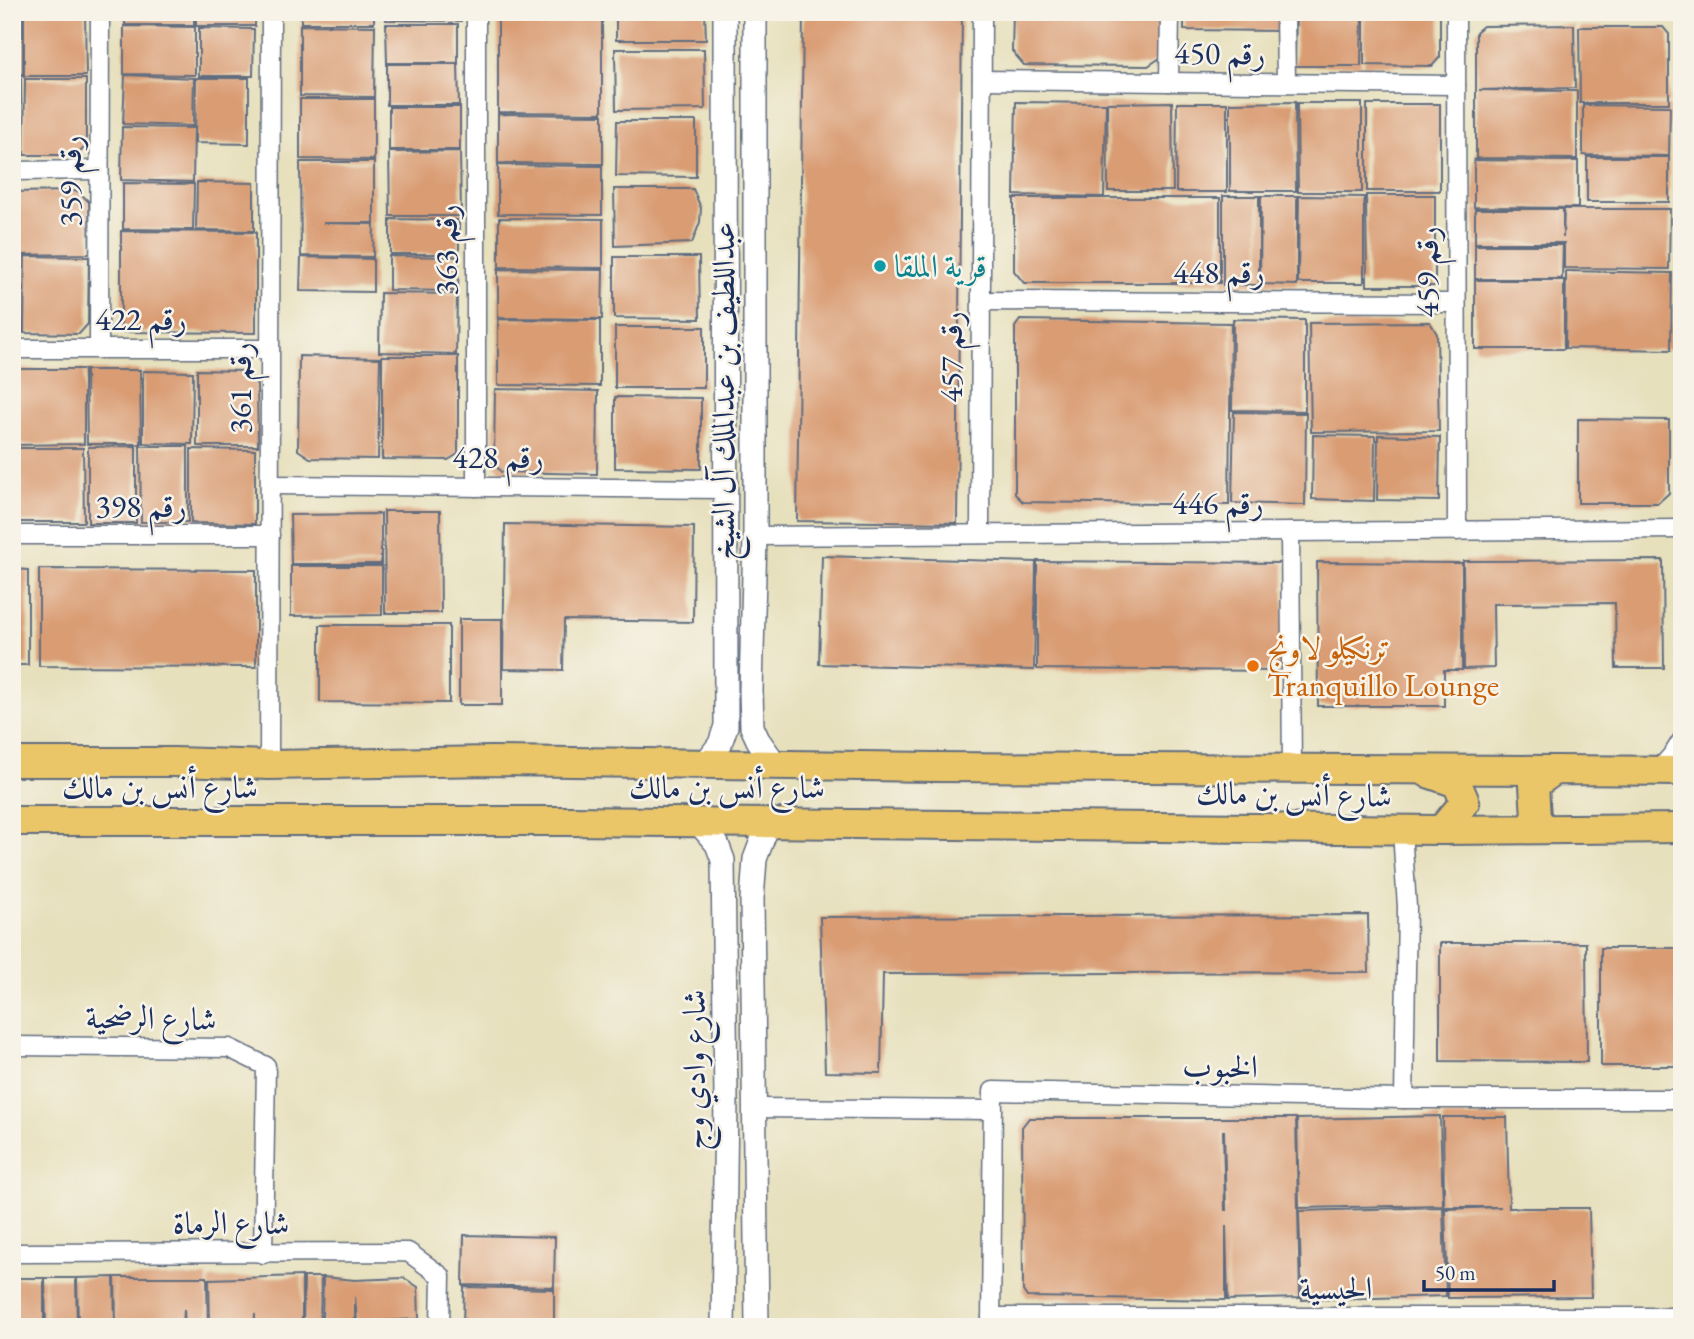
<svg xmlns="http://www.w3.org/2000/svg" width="1694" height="1339" font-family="'EB Garamond',Amiri,serif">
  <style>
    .building { fill: #d99c73; fill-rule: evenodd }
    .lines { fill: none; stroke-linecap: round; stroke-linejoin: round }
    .minor-casing { stroke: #626d7f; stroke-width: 21 }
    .tertiary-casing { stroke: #626d7f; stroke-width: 26 }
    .primary-casing { stroke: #626d7f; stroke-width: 32 }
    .minor { stroke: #fff; stroke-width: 18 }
    .tertiary { stroke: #fff; stroke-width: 23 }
    .primary { stroke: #ebc669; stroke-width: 28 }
    .culture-dot { fill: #0f9aa8; stroke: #f7f3e8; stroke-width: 2.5 }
    .food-dot { fill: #e8710a; stroke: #f7f3e8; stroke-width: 2.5 }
    .labels { text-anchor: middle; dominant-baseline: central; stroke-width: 5; stroke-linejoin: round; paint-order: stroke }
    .street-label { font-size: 32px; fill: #1b2f5e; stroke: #f7f3e8 }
    .culture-label { font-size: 32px; fill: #0d838f; stroke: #f7f3e8; text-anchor: start }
    .food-label { font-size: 32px; fill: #c56008; stroke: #f7f3e8; text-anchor: start }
  </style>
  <rect width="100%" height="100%" fill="#f7f3e8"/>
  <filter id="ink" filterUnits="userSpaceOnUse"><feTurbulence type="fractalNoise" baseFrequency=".0143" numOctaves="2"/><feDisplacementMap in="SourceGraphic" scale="14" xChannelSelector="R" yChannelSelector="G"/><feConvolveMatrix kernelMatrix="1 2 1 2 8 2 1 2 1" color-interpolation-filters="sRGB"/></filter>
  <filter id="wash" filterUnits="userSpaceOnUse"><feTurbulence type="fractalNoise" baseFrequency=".00686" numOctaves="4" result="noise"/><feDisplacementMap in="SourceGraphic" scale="28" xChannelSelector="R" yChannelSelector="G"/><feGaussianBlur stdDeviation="1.57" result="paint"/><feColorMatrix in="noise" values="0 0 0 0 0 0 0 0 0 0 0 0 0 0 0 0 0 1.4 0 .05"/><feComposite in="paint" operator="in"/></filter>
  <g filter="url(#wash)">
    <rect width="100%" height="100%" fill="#e7e0bd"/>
    <g id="blocks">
      <g class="building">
        <rect x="12" y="12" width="11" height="63"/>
        <path d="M24,12H85L86,76H24Z"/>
        <rect x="125" y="12" width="69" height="13"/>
        <rect x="196" y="12" width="59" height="14"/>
        <rect x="301" y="12" width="73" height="11"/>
        <path d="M386,12H461V21L386,20Z"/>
        <path d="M498,12H602V113L498,112Z"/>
        <path d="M616,12H705L706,40H616Z"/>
        <path d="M803,12H962L957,523L797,521Z"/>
        <path d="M1013,12H1163V56L1148,66L1024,65L1012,51Z"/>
        <path d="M1184,12H1281V31L1184,30Z"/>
        <path d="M1296,12H1362L1361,66H1295Z"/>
        <path d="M1364,12H1440V57L1432,66L1364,65Z"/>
        <path d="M386,24H458V63H387Z"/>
        <path d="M300,25L375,26L374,97L300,96Z"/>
        <path d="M1574,25L1575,88L1479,90L1577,91V159L1476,158V32L1483,26Z"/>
        <path d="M124,26L195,27V75L124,74Z"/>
        <path d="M1579,27H1663L1669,34V103H1580Z"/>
        <path d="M199,28L254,29L253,76H199Z"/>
        <path d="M615,49H704L705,109L616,110Z"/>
        <path d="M387,64H458L459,105H387Z"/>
        <path d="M125,75L194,78L193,126L123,124Z"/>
        <path d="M196,78H249V144L195,143Z"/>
        <path d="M12,79H21L22,153H12Z"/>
        <path d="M25,79H86V146L77,155H24Z"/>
        <path d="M300,99H374V160L300,159Z"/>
        <path d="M1016,102L1106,103L1104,197L1014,195Z"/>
        <path d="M1172,102L1173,191H1108L1107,103Z"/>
        <path d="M1295,102L1296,191H1230V103Z"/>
        <path d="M1177,103H1227V192H1176Z"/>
        <path d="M1297,103H1362V192H1298Z"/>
        <rect x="1367" y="104" width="73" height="87"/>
        <path d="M1583,105L1670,106L1669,156L1583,155Z"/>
        <rect x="389" y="107" width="71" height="43"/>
        <path d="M498,114L603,115V164L498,163Z"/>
        <path d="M617,121H696V177L616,176Z"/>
        <path d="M122,127L194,128L193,182L121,180Z"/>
        <path d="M460,151L461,216H390L389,152Z"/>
        <rect x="1587" y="157" width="82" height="45"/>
        <path d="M1474,160L1578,161V208L1474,207Z"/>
        <path d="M300,162H374V223H323L374,224L373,257L301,256Z"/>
        <path d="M498,165L602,166V215L498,214Z"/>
        <path d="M197,182L254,183V231L196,230Z"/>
        <path d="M123,183L194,184L193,230L123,229Z"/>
        <path d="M614,189H693L701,208L700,222L692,243L615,246Z"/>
        <path d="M78,191L89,202L90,254L12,255V192Z"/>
        <path d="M1366,195H1435V286H1367Z"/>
        <rect x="1223" y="196" width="36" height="89"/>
        <path d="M1261,196H1297V285L1260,284Z"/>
        <path d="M1299,196L1364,197V283H1298Z"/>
        <path d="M1014,198H1220V283H1024L1014,271Z"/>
        <path d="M1475,209H1563V238L1564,209H1670L1669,269L1564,268V243H1475Z"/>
        <path d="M499,218L603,219V268L499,267Z"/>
        <path d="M390,219L459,220V254H390Z"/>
        <path d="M121,231L256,232V333L121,332Z"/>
        <path d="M1475,245H1563L1562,279H1475Z"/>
        <path d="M25,256L89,257L88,324L79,334L24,333Z"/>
        <path d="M389,256L459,257L458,291L389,290Z"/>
        <path d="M301,257L373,259V292L300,291Z"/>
        <path d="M614,257H699L700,319L614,318Z"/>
        <rect x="12" y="258" width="10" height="74"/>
        <path d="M498,269L603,270L602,319L498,318Z"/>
        <path d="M1566,271L1672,273L1671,350L1565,348Z"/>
        <rect x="1475" y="280" width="89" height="69"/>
        <path d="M380,293L457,294L456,354L379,352Z"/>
        <path d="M498,319L600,320V386L498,385Z"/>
        <path d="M1233,319L1305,320V411L1232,410Z"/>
        <path d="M1020,320L1231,323L1229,505L1023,502L1015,494V327Z"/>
        <path d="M1430,322L1437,334L1439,431L1311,432L1309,323Z"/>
        <rect x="615" y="327" width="89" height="61"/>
        <path d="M299,356L380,358L378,459L310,458L298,450Z"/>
        <path d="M382,356H458V454L448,460L382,459Z"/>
        <path d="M12,369H84V444L12,445Z"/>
        <path d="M86,370H140L141,444H87Z"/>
        <path d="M197,370L246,371L257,385L258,446H197Z"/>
        <path d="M143,371L193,372L192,444L143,443Z"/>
        <path d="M495,389L598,391L597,474L501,472L494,463Z"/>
        <path d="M615,397L701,398V469L615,468Z"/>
        <path d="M1234,412L1306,413L1305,505L1232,503Z"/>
        <path d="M1578,419L1669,420V493L1658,503H1578Z"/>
        <path d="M1313,435L1375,436L1374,501L1312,499Z"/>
        <path d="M1378,435L1440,437L1439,501L1377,500Z"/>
        <path d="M136,446V523H88V447Z"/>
        <path d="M140,446H188V522H141Z"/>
        <path d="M12,448H83L84,522H12Z"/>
        <path d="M191,449L255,450V524L191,523Z"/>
        <path d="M384,511H440L441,613H385Z"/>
        <path d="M381,514V564H291L290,515Z"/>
        <path d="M505,524L694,527L693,622L564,620L563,670L503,669Z"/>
        <path d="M822,556L1036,562L1034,670L819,664Z"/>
        <path d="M1663,560L1664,668H1616L1615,603L1493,604L1494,668L1464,669L1463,561Z"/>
        <path d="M1037,561L1284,563V671L1037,669Z"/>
        <path d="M1317,562L1462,563V670H1444V706H1318Z"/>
        <path d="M291,566H382V615L291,616Z"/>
        <path d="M12,569L28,570V665H12Z"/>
        <path d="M39,569L256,570V667L39,666Z"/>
        <rect x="459" y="619" width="43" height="86"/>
        <path d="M320,625H449V703L320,702Z"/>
        <path d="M1368,915L1369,972L883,974L881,1073L825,1072L820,917Z"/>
        <path d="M1440,943H1586L1587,1062L1440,1061Z"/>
        <rect x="1601" y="948" width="81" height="118"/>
        <path d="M1440,1116L1443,1205L1299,1208L1297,1119Z"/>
        <path d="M1443,1117H1507L1509,1208H1589L1591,1297L1448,1298L1445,1209L1501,1207H1444Z"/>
        <path d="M1029,1118H1296L1300,1298L1228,1300L1226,1226V1300L1027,1297L1023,1291L1022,1127ZM1223,1131H1224L1226,1210H1225Z"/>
        <path d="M1443,1207L1446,1296L1302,1300L1299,1211Z"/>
        <path d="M464,1235L555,1237L554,1287L463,1285Z"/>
        <path d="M302,1276V1327H255V1314L254,1327H210L209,1279Z"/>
        <path d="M114,1277L115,1327H78L77,1278Z"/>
        <path d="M115,1277H207L208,1327H185L184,1309L183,1327H116Z"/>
        <path d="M304,1277H321L320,1327H303Z"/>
        <path d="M323,1277L355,1280L404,1278L418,1287L419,1319L357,1322L355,1297V1324L416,1323V1327H322Z"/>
        <rect x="12" y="1278" width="32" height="49"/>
        <path d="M45,1278H76L77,1327H46Z"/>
        <path d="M464,1287L554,1289V1327H463Z"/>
      </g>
    </g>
  </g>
  <g filter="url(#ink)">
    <use href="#blocks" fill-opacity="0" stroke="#626d7f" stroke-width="2"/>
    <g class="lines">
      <g class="minor-casing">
        <g id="minor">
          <path d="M1285,12L1286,83"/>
          <path d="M1456,12L1457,531"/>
          <path d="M982,80L1456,85"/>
          <path d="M1169,82L1170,12"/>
          <path d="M12,171L99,170"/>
          <path d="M981,301L1456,303"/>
          <path d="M12,349H270"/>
          <path d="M99,349L100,12"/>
          <path d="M270,485L725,489"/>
          <path d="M476,487V12"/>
          <path d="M1290,532L1292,770"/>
          <path d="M980,534L982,12"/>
          <path d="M12,535H270"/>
          <path d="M755,536L1682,529"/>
          <path d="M269,765L271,12"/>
          <path d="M1657,772L1673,754L1682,740"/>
          <path d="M1402,831L1407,907L1404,1099"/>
          <path d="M12,1046L229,1048L266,1066L263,1254"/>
          <path d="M756,1108L993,1110"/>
          <path d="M12,1253L408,1252L441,1276L440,1327"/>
          <path d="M991,1317H1682"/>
          <path d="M991,1327L993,1091L1404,1099H1682"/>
        </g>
      </g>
      <g class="tertiary-casing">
        <g id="tertiary">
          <path d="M755,12V536L751,691L752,727L758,740L775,764"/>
          <path d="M705,764L720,744L726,726L725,12"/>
          <path d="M698,822L717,844L723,860L726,1098L723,1327"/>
          <path d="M757,1327L752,899L755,859L769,822"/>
        </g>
      </g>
      <g class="primary-casing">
        <g id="primary">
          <path d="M12,762H174L269,765L491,761L933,767L1555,770"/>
          <path d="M12,821H567L1441,830L1465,802L1457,783L1428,773"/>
          <path d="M1545,829L1536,818L1534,785L1555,770L1682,771"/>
          <path d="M1441,830L1682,828"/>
        </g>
      </g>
      <use href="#minor" class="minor"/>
      <use href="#tertiary" class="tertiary"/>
      <use href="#primary" class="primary"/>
    </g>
  </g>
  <circle class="culture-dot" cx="880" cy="266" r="7"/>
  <circle class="food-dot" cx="1253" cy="666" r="7"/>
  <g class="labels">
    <g class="street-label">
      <text transform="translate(1220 53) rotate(1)">رقم 450</text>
      <text transform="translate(70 181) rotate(-90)">رقم 359</text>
      <text transform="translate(446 250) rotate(-90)">رقم 363</text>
      <text x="1219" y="272">رقم 448</text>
      <text transform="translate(1427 272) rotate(-90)">رقم 459</text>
      <text x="141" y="319">رقم 422</text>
      <text transform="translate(951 357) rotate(-90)">رقم 457</text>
      <text transform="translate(240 388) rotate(-90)">رقم 361</text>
      <text transform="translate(723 391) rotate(-90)">عبداللطيف بن عبدالملك آل الشيخ</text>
      <text x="498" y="457">رقم 428</text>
      <text x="1218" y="503">رقم 446</text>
      <text x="141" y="506">رقم 398</text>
      <text x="160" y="787">شارع أنس بن مالك</text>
      <text x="727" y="787">شارع أنس بن مالك</text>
      <text transform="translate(1294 794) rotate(1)">شارع أنس بن مالك</text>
      <text transform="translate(151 1018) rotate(1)">شارع الرضحية</text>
      <text transform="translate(1220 1066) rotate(1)">الخبوب</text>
      <text transform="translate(694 1070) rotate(-90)">شارع وادي وج</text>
      <text x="231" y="1223">شارع الرماة</text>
      <text x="1336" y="1288">الحيسية</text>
    </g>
    <g class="culture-label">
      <text x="894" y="266">قرية الملقا</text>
    </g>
    <g class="food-label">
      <text x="1267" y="648">ترنكيلو لاونج<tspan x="1267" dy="37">Tranquillo Lounge</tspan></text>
    </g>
  </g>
  <rect width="1694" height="1339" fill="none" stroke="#f7f3e8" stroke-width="42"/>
  <path d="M1424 1280v10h130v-10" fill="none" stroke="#1b2f5e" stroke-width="3.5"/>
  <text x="1435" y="1280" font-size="21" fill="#1b2f5e" stroke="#f7f3e8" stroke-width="5" paint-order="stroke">50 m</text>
</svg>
